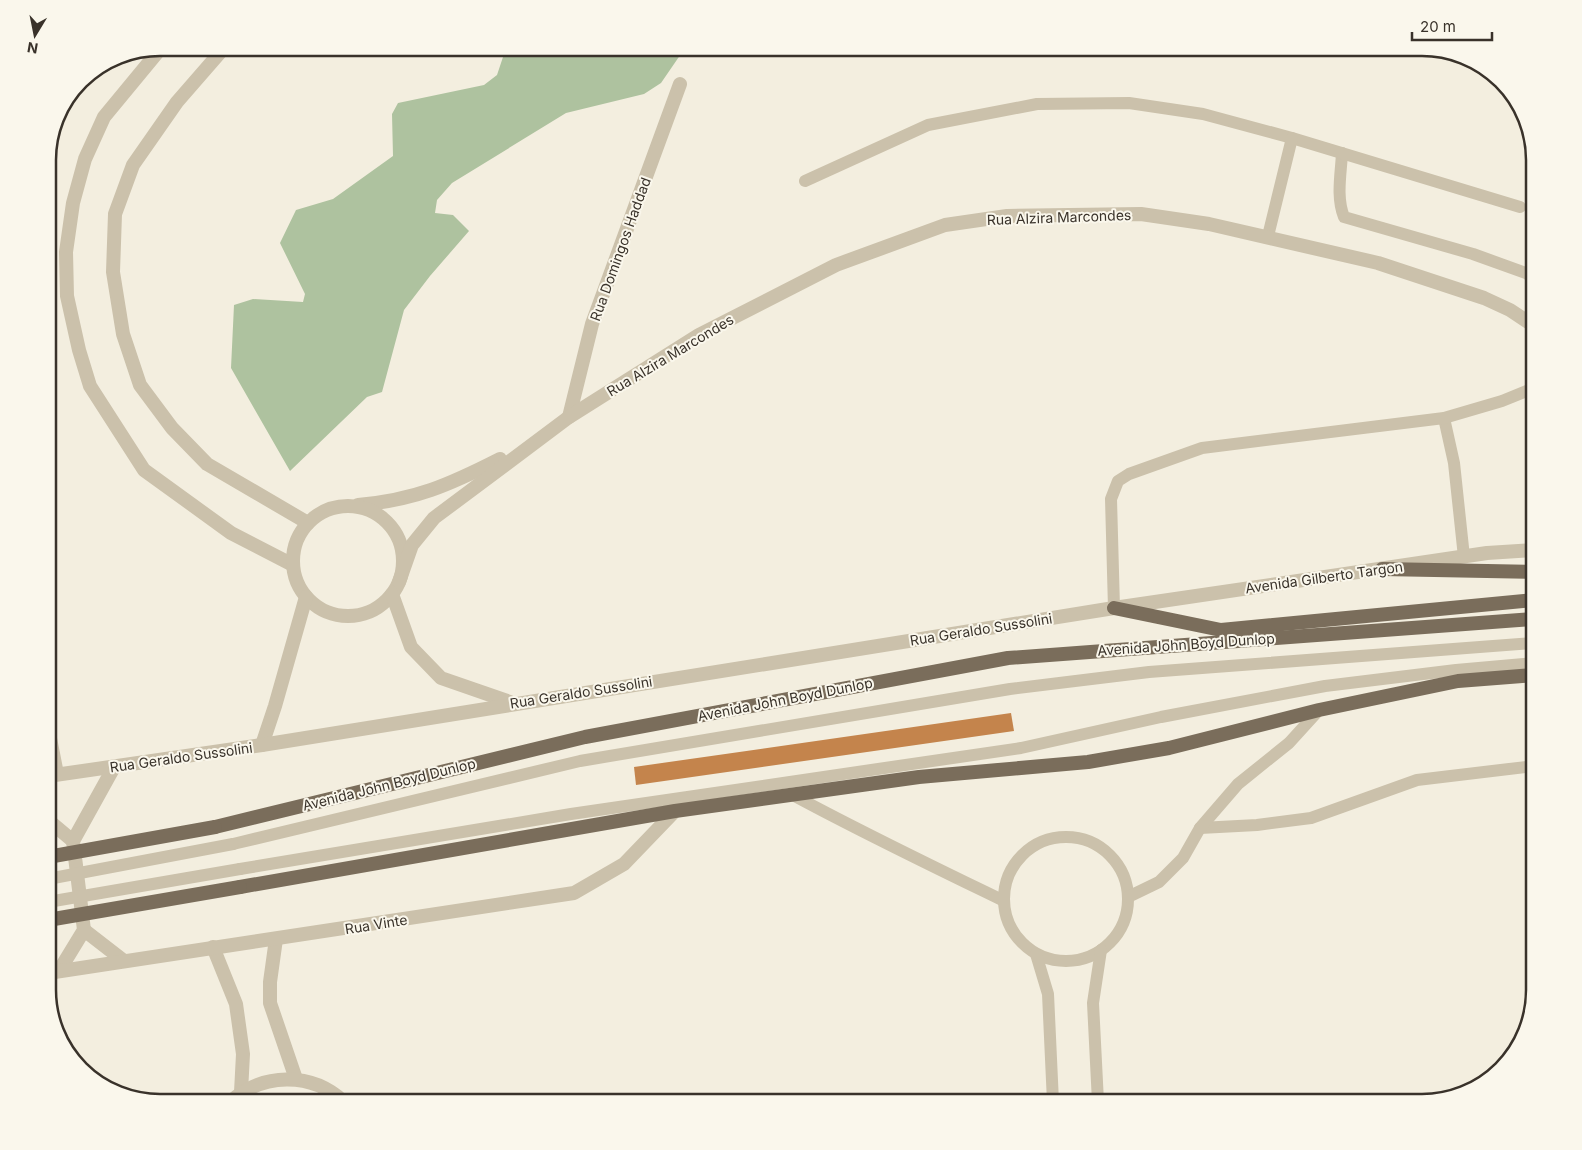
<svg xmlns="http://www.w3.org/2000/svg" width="1582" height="1150" font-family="Inter,sans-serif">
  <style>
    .green { fill: #aec29f }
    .building { fill: #c4844c }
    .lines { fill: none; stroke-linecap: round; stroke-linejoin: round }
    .service { stroke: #cbc1ab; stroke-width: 12 }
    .minor { stroke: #cbc1ab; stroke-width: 14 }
    .tertiary { stroke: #cbc1ab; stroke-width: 14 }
    .primary { stroke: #7a6d5b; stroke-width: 14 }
    .service-bridge { stroke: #cbc1ab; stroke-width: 12 }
    .primary-bridge { stroke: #7a6d5b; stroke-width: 14 }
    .labels { text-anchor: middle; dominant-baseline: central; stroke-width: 4; stroke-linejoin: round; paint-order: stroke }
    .street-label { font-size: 14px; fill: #39322a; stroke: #faf7ec }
    .rim { fill: none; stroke: #39322a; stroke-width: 2.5 }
  </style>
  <rect width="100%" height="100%" fill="#f3eedf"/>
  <path class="green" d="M506,48H685L661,83L644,94L566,113L452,183L437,200L435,213L453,215L469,231L430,276L404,310L382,392L367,397L290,471L231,368L234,305L253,299L303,302L305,294L280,243L296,210L333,199L393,156L392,114L398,103L484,85L497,75Z"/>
  <path class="building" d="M1011,713L1014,731L636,785L634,767Z"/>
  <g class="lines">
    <g class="service">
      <path d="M1342,153C1341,174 1336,197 1344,217L1473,254L1526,273L1534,279"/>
      <path d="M805,181L928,125L1037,104L1129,103L1203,114L1292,138L1520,207"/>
      <path d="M1268,236L1292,138"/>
      <path d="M1444,418L1454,463L1464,557"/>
      <path d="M1114,608L1111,499L1118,481L1129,474L1202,448L1444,418L1502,401L1534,388"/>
      <path d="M791,794C861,832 932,866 1004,901"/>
      <path d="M1200,828L1257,825L1311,818L1417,780L1534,766"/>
      <circle cx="1066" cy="899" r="62"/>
      <path d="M233,844L580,761L1010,689L1149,672L1534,643"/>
      <path d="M240,869L571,814L1021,748L1161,717L1325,686L1456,670L1534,663"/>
      <path d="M1128,897L1159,882L1183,858L1200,828L1238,784L1289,743L1319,710"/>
      <path d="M1036,954L1048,994L1053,1102"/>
      <path d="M1098,1102L1093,1003L1101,950"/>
    </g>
    <g class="minor">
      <path d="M569,417L592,324L680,84"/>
      <path d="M48,728L57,774"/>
      <path d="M276,939L270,982V1003L296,1079"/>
      <path d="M213,947L236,1004L243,1054L241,1092"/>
      <path d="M230,1102C262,1073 311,1071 344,1102"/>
    </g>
    <g class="tertiary">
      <path d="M161,48L104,117L85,159L73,203L66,252L67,296L79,350L90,386L144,470L231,533L293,565"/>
      <path d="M224,48L177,102L133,165L115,214L113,272L123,334L140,385L172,428L207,464L308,523"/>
      <path d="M358,505C415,500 449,485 500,459"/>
      <circle cx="348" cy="561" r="55"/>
      <path d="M399,582L412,545L434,518L569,417L699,335L836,265L945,225L1007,216L1141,214L1209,224L1378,263L1484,298L1510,310L1534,326"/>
      <path d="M392,594L411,647L441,678L510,702"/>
      <path d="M262,745L275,706L306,597"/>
      <path d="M48,776L262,745L1114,608L1487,553L1534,550"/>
      <path d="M48,820L73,841"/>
      <path d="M84,930L124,961"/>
      <path d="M59,971L84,930L73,841L114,767"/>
      <path d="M48,973L574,893L624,864L675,811"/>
    </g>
    <g class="primary">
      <path d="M1382,569L1534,572"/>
      <path d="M1114,608L1221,630L1534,600"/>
      <path d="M215,827L585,737L1008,658L1534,619"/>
      <path d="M240,887L675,811L919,777L1088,762L1169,748L1319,710L1458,681L1534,675"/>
    </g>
    <g class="service-bridge">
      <path d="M48,879L233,844"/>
      <path d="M48,902L240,869"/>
    </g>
    <g class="primary-bridge">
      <path d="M48,857L215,827"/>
      <path d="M48,920L240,887"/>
    </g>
  </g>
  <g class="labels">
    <g class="street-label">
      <text transform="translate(1059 217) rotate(-2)">Rua Alzira Marcondes</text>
      <text transform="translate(620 249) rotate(-70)">Rua Domingos Haddad</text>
      <text transform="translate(670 355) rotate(-31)">Rua Alzira Marcondes</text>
      <text transform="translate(1324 577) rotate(-8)">Avenida Gilberto Targon</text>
      <text transform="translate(981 629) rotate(-9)">Rua Geraldo Sussolini</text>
      <text transform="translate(1186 644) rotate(-4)">Avenida John Boyd Dunlop</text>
      <text transform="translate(581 692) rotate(-9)">Rua Geraldo Sussolini</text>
      <text transform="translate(785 699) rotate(-11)">Avenida John Boyd Dunlop</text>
      <text transform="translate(181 757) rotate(-8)">Rua Geraldo Sussolini</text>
      <text transform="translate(389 784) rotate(-14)">Avenida John Boyd Dunlop</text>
      <text transform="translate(376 924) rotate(-9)">Rua Vinte</text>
    </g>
  </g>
  <path d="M0 0H1582V1150H0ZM160 56H1422A104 104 0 0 1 1526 160V990A104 104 0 0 1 1422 1094H160A104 104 0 0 1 56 990V160A104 104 0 0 1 160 56Z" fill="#faf7ec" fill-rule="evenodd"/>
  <path class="rim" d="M160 56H1422A104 104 0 0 1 1526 160V990A104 104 0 0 1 1422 1094H160A104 104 0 0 1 56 990V160A104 104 0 0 1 160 56Z"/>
  <g transform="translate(35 35) rotate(190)" stroke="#faf7ec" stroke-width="4" paint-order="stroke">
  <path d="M0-4L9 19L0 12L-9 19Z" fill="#39322a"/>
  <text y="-8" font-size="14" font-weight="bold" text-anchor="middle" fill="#39322a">N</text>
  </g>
  <path d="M1412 32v8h80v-8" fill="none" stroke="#39322a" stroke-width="2.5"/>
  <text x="1420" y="32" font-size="15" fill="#39322a" stroke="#faf7ec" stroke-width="4" paint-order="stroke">20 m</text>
</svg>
